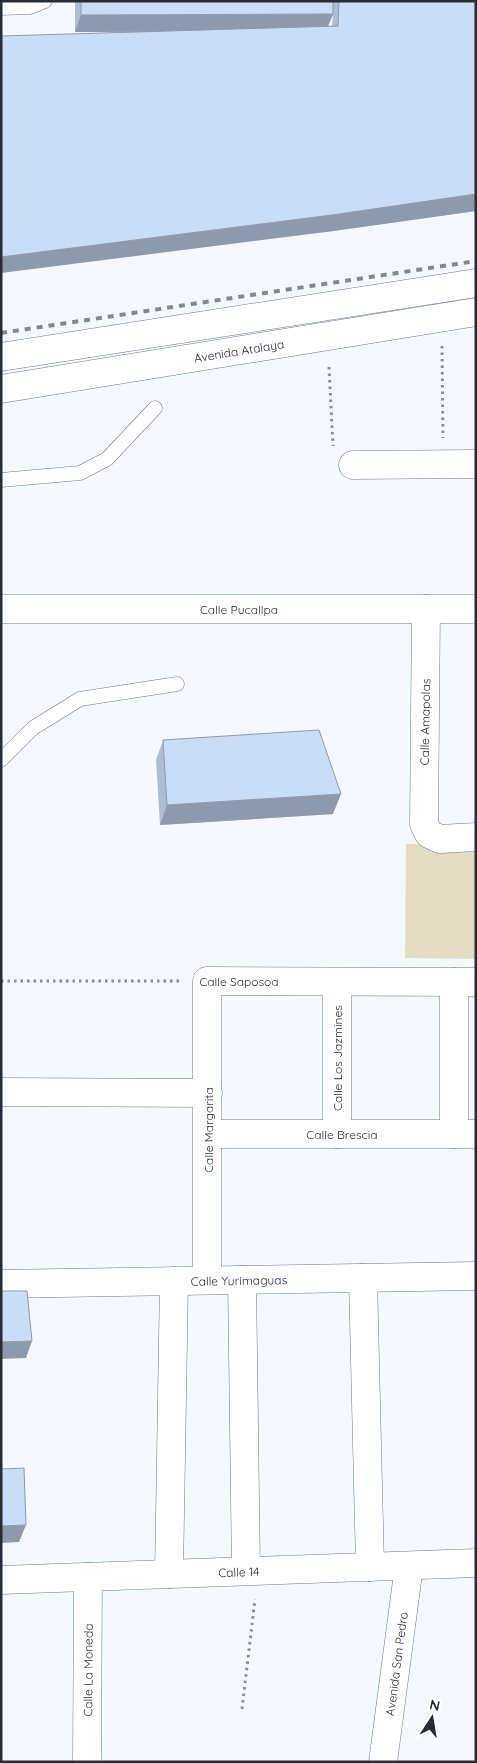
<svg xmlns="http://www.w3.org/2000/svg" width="477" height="1763" font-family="Quicksand,sans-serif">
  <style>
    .green { fill: #e4dcc2 }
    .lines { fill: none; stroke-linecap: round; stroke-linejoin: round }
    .service-casing { stroke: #6a798f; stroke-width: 15 }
    .minor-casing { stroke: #6a798f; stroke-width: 29 }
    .secondary-casing { stroke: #6a798f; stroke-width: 29 }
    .path { stroke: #898e96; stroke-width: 3; stroke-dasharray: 2.5 4; stroke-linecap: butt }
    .service { stroke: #fff; stroke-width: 14 }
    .minor { stroke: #fff; stroke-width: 28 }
    .secondary { stroke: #fff; stroke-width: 28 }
    .rail { stroke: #848991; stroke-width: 4; stroke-dasharray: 6 6; stroke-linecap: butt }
    .wall { fill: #afbdd3; fill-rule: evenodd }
    .shaded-wall { fill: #8e9aac }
    .building { fill: #cbdcf5; stroke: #8e9aac }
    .labels { text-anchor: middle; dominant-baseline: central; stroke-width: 5; stroke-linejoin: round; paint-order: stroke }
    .street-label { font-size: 12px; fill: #272d37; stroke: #fff }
  </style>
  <rect width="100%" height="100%" fill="#f5f9fe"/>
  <path class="green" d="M406,844L476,845V959L405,958Z"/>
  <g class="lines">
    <g class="service-casing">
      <g id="service">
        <path d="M1,8L30,7L45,1"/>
        <path d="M1,480L80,473L107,459L155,408"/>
        <path d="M1,760L33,728L80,699L177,684"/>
      </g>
    </g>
    <g class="minor-casing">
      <g id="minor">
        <path d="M1,357L476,283"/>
        <path d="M353,465L476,464"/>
        <path id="s1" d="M1,609H476"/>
        <path d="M426,609L424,824L429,834L440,839L476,837"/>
        <path d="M454,982V1134"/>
        <path d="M1,1092L208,1093"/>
        <path id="s2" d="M208,1134H476"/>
        <path d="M337,1134V982"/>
        <path d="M363,1278L370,1567"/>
        <path d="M207,1280V981L476,982"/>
        <path d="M242,1280L246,1571"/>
        <path id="s3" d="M1,1284L476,1276"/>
        <path d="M169,1574L174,1281"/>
        <path id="s4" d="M1,1580L476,1563"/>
        <path id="s5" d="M87,1762L88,1577"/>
        <path id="s6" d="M383,1762L409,1566"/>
      </g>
    </g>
    <g class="secondary-casing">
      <g id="secondary">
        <path id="s7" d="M1,389L476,312"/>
      </g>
    </g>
    <g class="path">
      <path d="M442,346L443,438"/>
      <path d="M329,367L333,446"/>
      <path d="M1,981H179"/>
      <path d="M242,1709L255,1599"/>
    </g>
    <use href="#service" class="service"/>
    <use href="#minor" class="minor"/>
    <use href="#secondary" class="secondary"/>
    <path class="rail" d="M1,333L476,261"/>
  </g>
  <g class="wall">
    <path d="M75,1H476V211L326,232L119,32H75ZM333,15L332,26H328Z"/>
    <path d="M163,740L333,814L160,825L156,760Z"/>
  </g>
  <g class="shaded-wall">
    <path d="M333,14L326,31L75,32L81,15Z"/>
    <path d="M476,194V211L326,232L1,273V257Z"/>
    <path d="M341,794L333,814L160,825L167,805Z"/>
    <path d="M32,1341L26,1358L1,1359V1342Z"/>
    <path d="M26,1525L19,1542L1,1543V1526Z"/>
  </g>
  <g class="building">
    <path d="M81,1H333V14L81,15Z"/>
    <path d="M339,1H476V194L332,215L1,257V36L338,26Z"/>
    <path d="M319,730L341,794L167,805L163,740Z"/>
    <path d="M1,1291H27L32,1341L1,1342Z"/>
    <path d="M24,1468L26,1525L1,1526V1469Z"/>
  </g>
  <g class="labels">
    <g class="street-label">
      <text stroke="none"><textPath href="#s7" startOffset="241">Avenida Atalaya</textPath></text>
      <text stroke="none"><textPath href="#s1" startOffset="238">Calle Pucallpa</textPath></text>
      <text transform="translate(425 722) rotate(-89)">Calle Amapolas</text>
      <text x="239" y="981">Calle Saposoa</text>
      <text transform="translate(337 1058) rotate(-90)">Calle Los Jazmines</text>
      <text transform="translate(208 1130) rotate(-90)">Calle Margarita</text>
      <text stroke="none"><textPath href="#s2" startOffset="134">Calle Brescia</textPath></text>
      <text stroke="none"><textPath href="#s3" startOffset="238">Calle Yurimaguas</textPath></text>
      <text stroke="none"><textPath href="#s4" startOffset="238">Calle 14</textPath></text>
      <text stroke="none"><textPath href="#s6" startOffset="99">Avenida San Pedro</textPath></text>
      <text stroke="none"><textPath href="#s5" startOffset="92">Calle La Moneda</textPath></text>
    </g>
  </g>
  <rect width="477" height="1763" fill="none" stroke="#272d37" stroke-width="5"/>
  <g transform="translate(432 1718) rotate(12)" stroke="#ffffff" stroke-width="4" paint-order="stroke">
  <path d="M0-4L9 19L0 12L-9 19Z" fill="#272d37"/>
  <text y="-8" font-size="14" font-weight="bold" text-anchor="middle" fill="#272d37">N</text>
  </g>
</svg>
